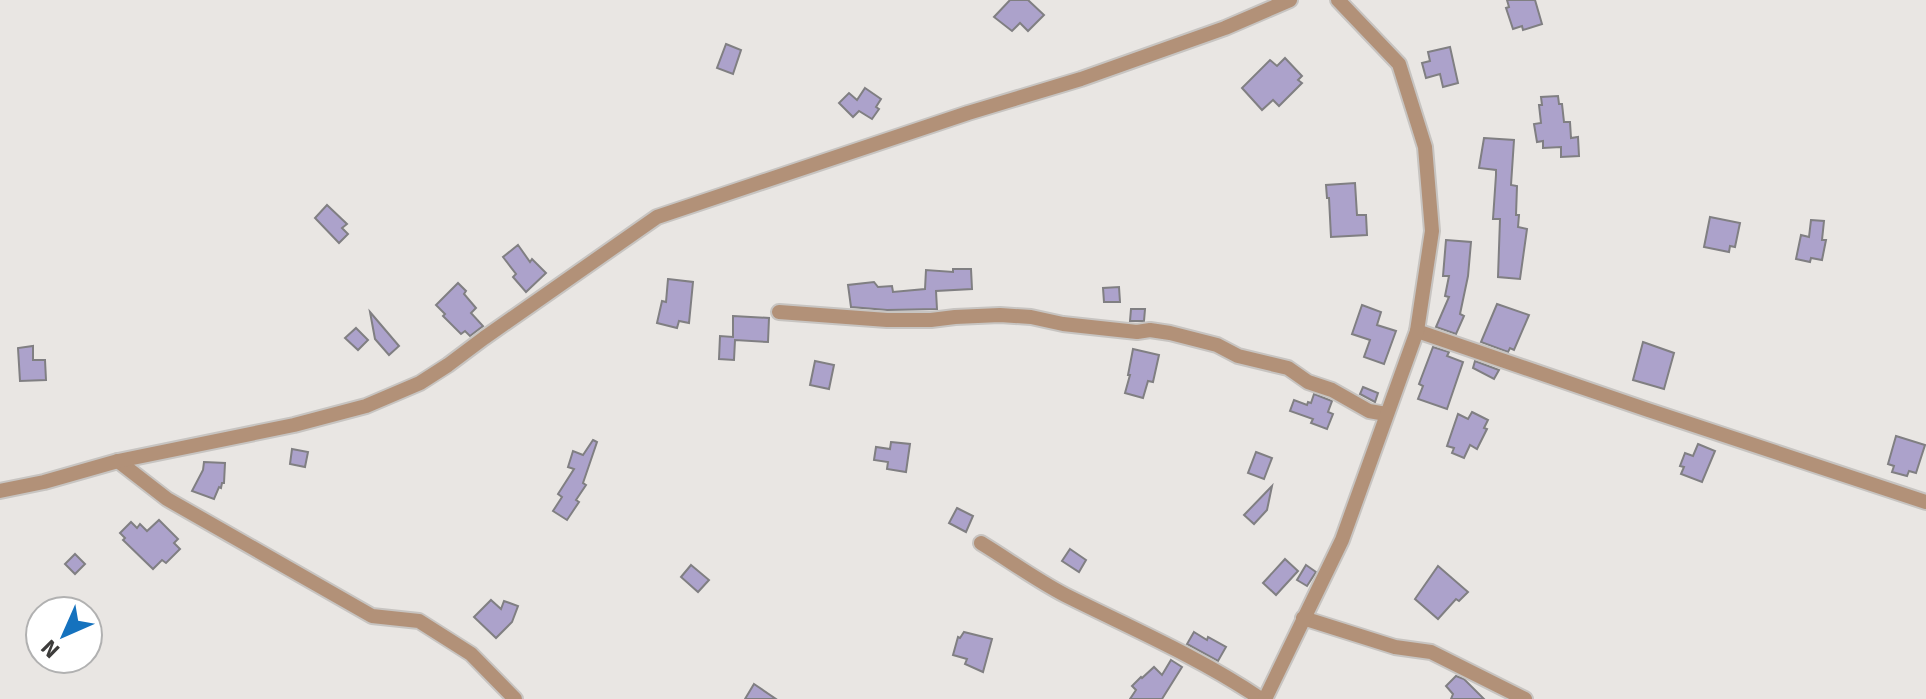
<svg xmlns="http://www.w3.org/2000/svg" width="1926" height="699" font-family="Signika,sans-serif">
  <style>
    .building { fill: #aca2cb; stroke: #807f82; stroke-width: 2 }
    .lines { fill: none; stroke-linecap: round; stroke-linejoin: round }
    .street-casing { stroke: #c7c4c1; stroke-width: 18 }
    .street { stroke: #b29178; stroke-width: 14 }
  </style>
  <rect width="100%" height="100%" fill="#e9e6e3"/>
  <g class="building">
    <path d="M1010,0H1028L1044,15L1028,31L1020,23L1012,31L994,17Z"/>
    <path d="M1507,0H1535L1542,24L1523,30L1522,26L1513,29L1506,8L1509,7Z"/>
    <path d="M726,44L741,50L733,74L717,68Z"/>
    <path d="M1450,47L1458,83L1443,87L1440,74L1426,78L1422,63L1430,61L1428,52Z"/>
    <path d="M1285,58L1302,76L1298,80L1302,83L1279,106L1273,100L1262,110L1242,88L1270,60L1277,66Z"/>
    <path d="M865,88L881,99L876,107L879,109L872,119L859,111L853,117L839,103L849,93L857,100Z"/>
    <path d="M1558,96L1559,104H1562L1564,122H1570L1571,138L1578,137L1579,156L1561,157V147L1543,148V141L1537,142L1534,124L1541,123L1539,105H1542L1541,97Z"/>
    <path d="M1484,138L1514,140L1511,185L1517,186L1516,215H1519L1518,227L1527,229L1520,279L1498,277L1500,219H1493L1496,175V170L1479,168Z"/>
    <path d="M1355,183L1357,215H1366L1367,235L1331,237L1329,198H1327L1326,185Z"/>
    <path d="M327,205L347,224L342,228L348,234L339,243L315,218Z"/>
    <path d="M1710,217L1740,223L1735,247L1730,246L1729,252L1704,247Z"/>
    <path d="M1811,220L1824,221L1822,240H1826L1822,260L1811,258L1810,262L1796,259L1801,235L1809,237Z"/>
    <path d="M1446,240L1471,242L1468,276L1460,314L1464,316L1456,334L1436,327L1449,297L1445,296L1449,276H1443Z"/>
    <path d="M518,245L530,262L532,259L546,273L526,292L513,277L516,274L503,257Z"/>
    <path d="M953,269H971L972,289L936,291L937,309L887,310L851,307L848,285L874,282L878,287L892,286L893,292L925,289L926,270L953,272Z"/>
    <path d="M668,279L693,282L689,323L679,321L677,328L657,323L662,301L666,302Z"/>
    <path d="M458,283L466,291L464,294L476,308L471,313L483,326L470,336L465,331L461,334L443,316L445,314L436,305Z"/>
    <path d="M1119,287L1120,302H1104L1103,288Z"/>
    <path d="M1497,304L1529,315L1514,350L1510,348L1508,352L1481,342Z"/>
    <path d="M1362,305L1381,312L1377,325L1396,331L1384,364L1364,357L1370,340L1352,334Z"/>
    <path d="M1131,309H1145L1144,321H1130Z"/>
    <path d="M370,312L399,346L389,355L375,339Z"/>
    <path d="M733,316L769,318L768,342L735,340L734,360L719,359L720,336L733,337Z"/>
    <path d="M356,328L368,340L358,350L345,338Z"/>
    <path d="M1643,342L1674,353L1664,389L1633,380Z"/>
    <path d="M33,346V360H45L46,380L20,381L18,348Z"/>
    <path d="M1433,347L1449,352L1447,356L1463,362L1447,409L1418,399L1423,386L1419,384Z"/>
    <path d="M1133,349L1159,355L1153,382L1148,381L1143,398L1125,393L1130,375H1128Z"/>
    <path d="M815,361L834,365L829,389L810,385Z"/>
    <path d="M1475,361L1499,370L1494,379L1473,368Z"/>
    <path d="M1363,387L1378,393L1375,402L1360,394Z"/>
    <path d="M1314,394L1332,401L1328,412L1333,414L1327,429L1311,423L1313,419L1290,411L1294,400L1307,405L1308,402L1311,403Z"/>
    <path d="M1472,412L1488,420L1484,428L1487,429L1477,449L1470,445L1464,458L1452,453L1454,448L1447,446L1458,414L1468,419Z"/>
    <path d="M1896,436L1925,445L1916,473L1909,471L1907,476L1892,472L1894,466L1888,464Z"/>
    <path d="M593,440L597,442L583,483L586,485L576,500L579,502L567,520L553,511L562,497L558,494L574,469L568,467L573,451L583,455Z"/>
    <path d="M891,442L910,444L906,472L887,469L888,462L874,460L876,447L890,449Z"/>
    <path d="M1698,444L1715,451L1702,482L1681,474L1684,467L1680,466L1685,453L1693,456Z"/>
    <path d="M292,449L308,452L305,467L290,464Z"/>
    <path d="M1256,452L1272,458L1264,479L1248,473Z"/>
    <path d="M204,462L225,463L224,483H222L221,488L219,487L214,499L192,491L203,470Z"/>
    <path d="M1272,486L1267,510L1254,524L1244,515Z"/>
    <path d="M957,508L973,516L966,532L949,523Z"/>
    <path d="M159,520L178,539L174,543L180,549L166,563L162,560L153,569L123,540L125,538L120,533L131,522L137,528L140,524L147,531Z"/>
    <path d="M1070,549L1086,560L1079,572L1062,561Z"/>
    <path d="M75,554L85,564L75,574L65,564Z"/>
    <path d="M1285,559L1298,571L1276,595L1263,583Z"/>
    <path d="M691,565L709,580L698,592L681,577Z"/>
    <path d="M1306,565L1316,572L1307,586L1297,580Z"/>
    <path d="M1438,566L1468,592L1459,601L1456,599L1438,619L1415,599Z"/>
    <path d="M491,600L501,609L504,601L518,606L512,622L496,638L474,617Z"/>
    <path d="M964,632L992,639L983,672L965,664L967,659L953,655L958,637L960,638Z"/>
    <path d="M1194,632L1207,640L1208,637L1226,647L1218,661L1187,644Z"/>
    <path d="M1171,660L1182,667L1162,699H1130L1136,690L1132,686L1141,677L1142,678L1154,667L1162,675Z"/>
    <path d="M1456,676L1464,679L1484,699H1451L1453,694L1446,686Z"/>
    <path d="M754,684L776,699H745Z"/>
  </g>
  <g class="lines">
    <g class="street-casing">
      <g id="street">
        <path d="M779,312L887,320H931L955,317L1000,315L1031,317L1063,324L1137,332L1150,330L1170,333L1217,345L1238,356L1288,368L1308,382L1332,390L1369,411L1386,414"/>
        <path d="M1417,331L1648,410L1926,502"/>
        <path d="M118,461L167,499L372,616L419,621L471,654L515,699"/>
        <path d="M0,491L44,482L118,461L294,425L366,406L420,383L448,365L484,338L657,217L968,113L1081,79L1225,28L1290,0"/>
        <path d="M981,543C1009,560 1036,580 1065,595C1131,628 1199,657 1261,699"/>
        <path d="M1303,618L1395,647L1431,652L1525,699"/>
        <path d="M1265,699L1342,540L1417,331L1432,231L1425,147L1399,64L1338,0"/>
      </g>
    </g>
    <use href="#street" class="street"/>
  </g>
  <g transform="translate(64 635) rotate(225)"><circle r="38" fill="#ffffff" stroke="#b1b1b1" stroke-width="2"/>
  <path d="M0-6L14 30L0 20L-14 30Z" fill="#1572be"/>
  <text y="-12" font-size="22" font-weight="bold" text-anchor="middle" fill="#3d3c3b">N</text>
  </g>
</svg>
